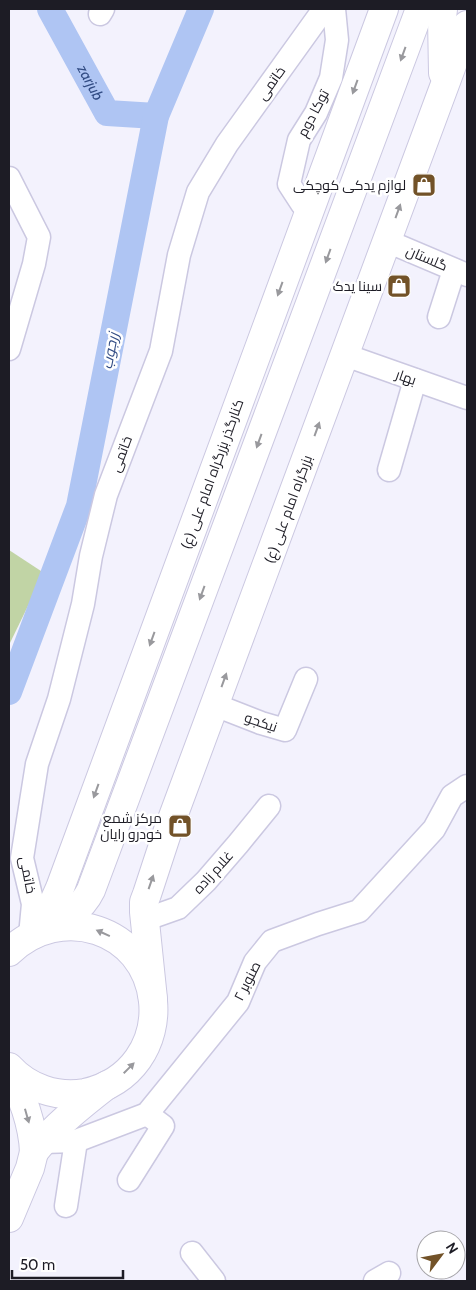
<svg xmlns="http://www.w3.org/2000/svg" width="476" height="1290" font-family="Cabin,Cairo,sans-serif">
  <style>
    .green { fill: #c1d4a5 }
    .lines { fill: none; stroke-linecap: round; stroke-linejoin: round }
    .river { stroke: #afc5f3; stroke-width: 26 }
    .minor-casing { stroke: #cbc8e1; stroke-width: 25 }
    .major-casing { stroke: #cbc8e1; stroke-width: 30 }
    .highway-casing { stroke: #cbc8e1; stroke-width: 30 }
    .minor { stroke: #fff; stroke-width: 22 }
    .major { stroke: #fff; stroke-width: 28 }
    .highway { stroke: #fff; stroke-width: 28 }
    .oneway { fill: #99999d }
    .labels { text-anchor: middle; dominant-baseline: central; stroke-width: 5; stroke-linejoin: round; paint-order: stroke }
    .street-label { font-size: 14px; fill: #1d1c25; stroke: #fff }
    .poi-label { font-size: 14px; fill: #1d1c25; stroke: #fff; text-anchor: end }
    .water-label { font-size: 15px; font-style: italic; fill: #324c84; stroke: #fff }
  </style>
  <rect width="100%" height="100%" fill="#f3f2fd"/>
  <path class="green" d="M9,550L44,573L9,645Z"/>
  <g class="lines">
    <g class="river">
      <path id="s1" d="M50,9L107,113L156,116"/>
      <path d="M9,692L79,506L156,116L201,9"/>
    </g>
    <g class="minor-casing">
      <g id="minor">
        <path d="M100,14L103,9"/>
        <path d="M9,178L39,237L34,264L9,349"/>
        <path d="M310,210L302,204L289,184L299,140L316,113L331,78L337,40L334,9"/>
        <path d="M387,241L467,275"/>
        <path d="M439,317L454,270"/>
        <path d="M345,355L467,398"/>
        <path d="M389,470L415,380"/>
        <path d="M215,705L261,723L285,730L306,679"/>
        <path d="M144,920L178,908L206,881L238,844L269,806"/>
        <path d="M30,936L33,904L22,858L37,764L59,699L83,604L91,556L106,495L161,351L179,255L198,192L227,144L324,9"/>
        <path d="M43,1142L76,1141L147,1114L238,1002L255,962L272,941L318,924L359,911L434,829L452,796L467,786"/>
        <path d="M129,1180L163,1126L147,1114"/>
        <path d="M66,1206L76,1141"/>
        <path d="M192,1253L214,1281"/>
        <path d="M375,1281L389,1273"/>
      </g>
    </g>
    <g class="major-casing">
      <g id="major">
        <path d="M32,935L51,908L60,888L384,9"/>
        <path d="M9,1071C22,1094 33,1125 34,1152C55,1126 80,1106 107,1085"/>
        <path d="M9,1218L30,1168L34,1152"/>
      </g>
    </g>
    <g class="highway-casing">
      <g id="highway">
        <path d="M443,9L442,18L443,73"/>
        <path d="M32,935C55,923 79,915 91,890L420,9"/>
        <path d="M9,952C60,902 145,928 153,1001C155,1021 150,1042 138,1059C126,1076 107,1088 85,1093C57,1098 28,1088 9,1067"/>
        <path d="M153,999L144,912V902L147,894L168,830L467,25"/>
      </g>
    </g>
    <use href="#minor" class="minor"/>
    <use href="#major" class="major"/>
    <use href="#highway" class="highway"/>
  </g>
  <defs><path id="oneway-solid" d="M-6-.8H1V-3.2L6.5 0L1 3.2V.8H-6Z" transform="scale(1.25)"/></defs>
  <g class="oneway">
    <use href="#oneway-solid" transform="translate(403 54) rotate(110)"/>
    <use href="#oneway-solid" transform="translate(355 87) rotate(110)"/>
    <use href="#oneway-solid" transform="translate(398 211) rotate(-70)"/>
    <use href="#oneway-solid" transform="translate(328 256) rotate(110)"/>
    <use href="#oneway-solid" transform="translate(280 289) rotate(110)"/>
    <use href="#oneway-solid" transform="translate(317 429) rotate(-70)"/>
    <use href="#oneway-solid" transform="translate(259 441) rotate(110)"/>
    <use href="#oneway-solid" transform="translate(202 593) rotate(110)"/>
    <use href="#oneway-solid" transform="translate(152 639) rotate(110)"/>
    <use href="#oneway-solid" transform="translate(224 680) rotate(-70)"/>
    <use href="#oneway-solid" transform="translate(96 791) rotate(110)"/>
    <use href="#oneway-solid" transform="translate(151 882) rotate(-71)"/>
    <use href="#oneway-solid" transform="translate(103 933) rotate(-156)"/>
    <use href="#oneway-solid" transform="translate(129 1068) rotate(-45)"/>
    <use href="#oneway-solid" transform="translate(27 1116) rotate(74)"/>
  </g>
  <defs>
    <g id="shop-square" transform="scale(1.25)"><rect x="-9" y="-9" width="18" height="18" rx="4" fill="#725228" stroke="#fff"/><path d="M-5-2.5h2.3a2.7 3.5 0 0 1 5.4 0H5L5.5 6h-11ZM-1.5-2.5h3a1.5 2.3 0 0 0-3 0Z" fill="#fff"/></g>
  </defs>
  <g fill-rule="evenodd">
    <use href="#shop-square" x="424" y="185"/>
    <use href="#shop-square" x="399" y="286"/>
    <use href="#shop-square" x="180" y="826"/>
  </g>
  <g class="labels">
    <g class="street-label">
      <text transform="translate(271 83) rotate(-55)">خاتمی</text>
      <text transform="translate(313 113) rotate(-62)">توکا دوم</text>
      <text transform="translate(427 258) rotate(23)">گلستان</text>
      <text transform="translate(406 377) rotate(19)">بهار</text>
      <text transform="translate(121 454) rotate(-69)">خاتمی</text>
      <text transform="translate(212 474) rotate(-70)">کنارگذر بزرگراه امام علی (ع)</text>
      <text transform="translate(288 509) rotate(-70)">بزرگراه امام علی (ع)</text>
      <text transform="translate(261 722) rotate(19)">نیکجو</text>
      <text transform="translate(213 872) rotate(-48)">غلام زاده</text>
      <text transform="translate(28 875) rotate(79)">خاتمی</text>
      <text transform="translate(247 981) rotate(-63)">صنوبر ۲</text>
    </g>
    <g class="poi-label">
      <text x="406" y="185">لوازم یدکی کوچکی</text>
      <text x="382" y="286">سینا یدک</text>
      <text x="162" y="818">مرکز شمع<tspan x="162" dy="16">خودرو رایان</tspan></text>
    </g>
    <g class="water-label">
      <text stroke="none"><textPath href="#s1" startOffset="84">zarjub</textPath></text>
      <text transform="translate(110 351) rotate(-79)">زرجوب</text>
    </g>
  </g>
  <rect width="476" height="1290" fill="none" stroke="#1d1c25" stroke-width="20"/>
  <g transform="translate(441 1255) rotate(58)"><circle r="24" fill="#ffffff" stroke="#a5a4a8"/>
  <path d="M0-4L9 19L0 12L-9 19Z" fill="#725228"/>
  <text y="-8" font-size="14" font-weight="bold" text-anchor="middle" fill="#1d1c25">N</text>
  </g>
  <path d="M12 1270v8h111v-8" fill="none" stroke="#1d1c25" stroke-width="2.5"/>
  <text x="20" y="1270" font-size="15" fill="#1d1c25" stroke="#ffffff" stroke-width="4" paint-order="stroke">50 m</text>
</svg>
